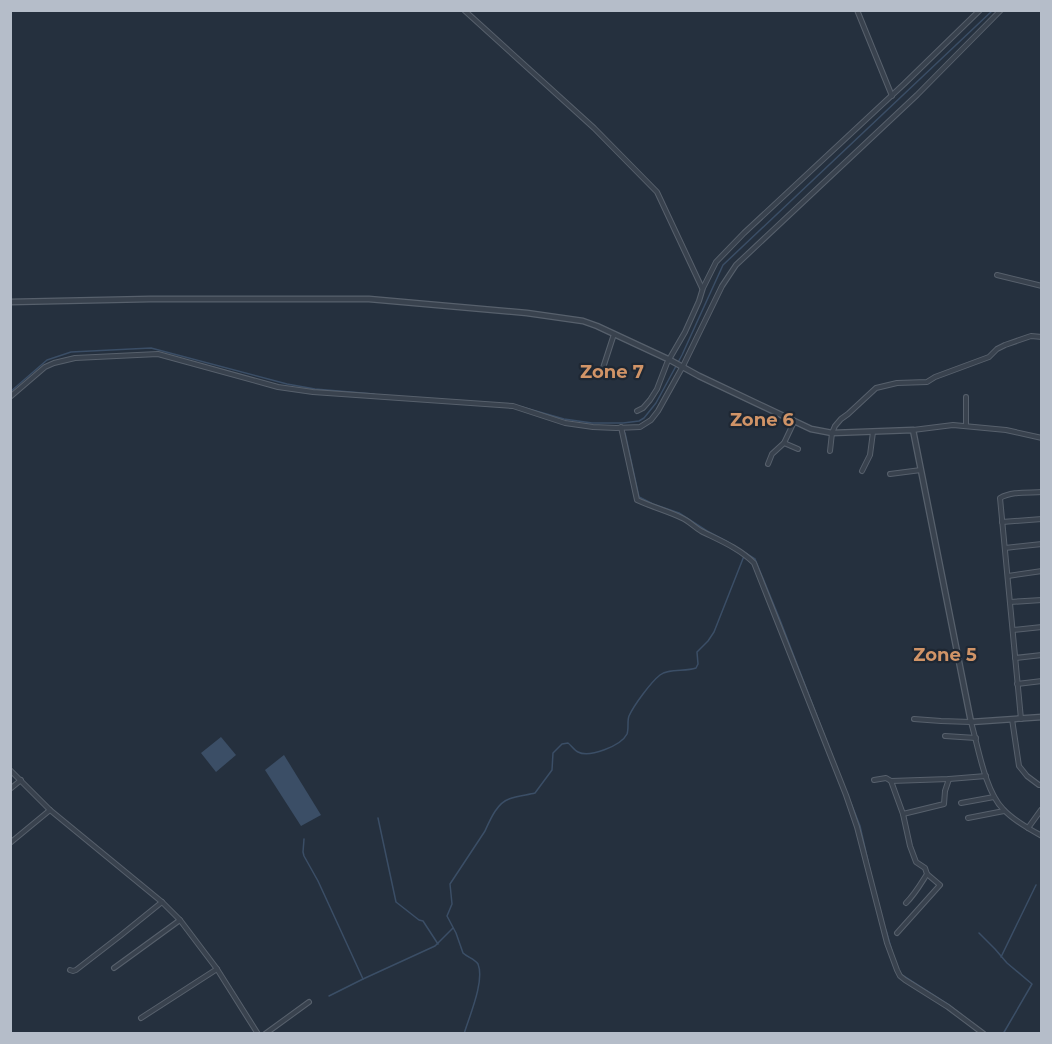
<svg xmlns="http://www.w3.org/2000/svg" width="1052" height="1044" font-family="Montserrat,sans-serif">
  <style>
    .water { fill: #3b4e66 }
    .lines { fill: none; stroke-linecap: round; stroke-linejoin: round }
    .stream { stroke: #3b4e66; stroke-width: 1.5 }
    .minor-casing { stroke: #57606c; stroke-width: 6 }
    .tertiary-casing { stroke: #57606c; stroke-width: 7 }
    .minor { stroke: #39424e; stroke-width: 4 }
    .tertiary { stroke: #39424e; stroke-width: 4.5 }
    .labels { text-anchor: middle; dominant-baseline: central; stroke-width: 4.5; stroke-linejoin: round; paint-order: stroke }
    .neighbourhood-label { font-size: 18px; font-weight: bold; fill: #d19467; stroke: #1e2733 }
  </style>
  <rect width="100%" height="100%" fill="#25303e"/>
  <g class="water">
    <path d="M221,737L236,755L216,772L201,753Z"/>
    <path d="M284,755L321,815L301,826L265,770Z"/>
  </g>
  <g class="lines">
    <g class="stream">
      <path d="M10,392L47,360L71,352L151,348L287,384L315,389L374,394"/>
      <path d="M522,407L564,419L592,423H623L639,421L644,418L656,403L682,355L723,265L993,10"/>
      <path d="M625,433L639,497L653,504L679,513L707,531L726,541L755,559L780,620L840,776"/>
      <path d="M851,803L860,826L872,879"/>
      <path d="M378,818L396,902L419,920L423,921L438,944"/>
      <path d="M304,839L303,852L304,856L318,881L363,979"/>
      <path d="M886,930L892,951"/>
      <path d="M979,933L995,949L1007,963L1032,984L1003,1034"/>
      <path d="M1001,957L1036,885"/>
      <path d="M902,975L949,1005L972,1023"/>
      <path d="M329,996L363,979L435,946L453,928"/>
      <path d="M464,1034C469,1017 485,981 478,964C475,959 467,957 463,953L456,933L447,916L452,904L450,884L485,831C490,820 497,803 509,799C517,796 527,795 535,793L552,770L553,753L562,744L568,743C571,745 574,750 578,752C589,758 621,746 627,734C629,728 627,721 629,716C634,705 651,682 660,675C669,668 685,672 696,668L698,664L697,652L708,641L714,632L744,556"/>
    </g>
    <g class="minor-casing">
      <g id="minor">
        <path d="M464,10L594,128L657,192L702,288"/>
        <path d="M857,10L892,96"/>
        <path d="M997,275L1042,286"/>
        <path d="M603,368L614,334"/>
        <path d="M10,397L45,367L54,363L75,358L158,354L278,387L313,392L513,406L565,423L593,427L616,428L640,427L651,420L658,411L683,366L722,286L736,265L917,95L1001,10"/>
        <path d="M637,411L643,408L650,400L657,389L667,363L685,332L699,301L703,288L716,262L744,233L904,84L980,10"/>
        <path d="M966,426V397"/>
        <path d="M621,427L637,500C652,507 668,511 682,518C689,521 694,527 701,531C719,540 739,548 754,563L846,795L857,827L887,943L897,970L900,976L905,980L948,1007L984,1034"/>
        <path d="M913,430L953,425L1006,430L1042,438"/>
        <path d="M784,443L798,449"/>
        <path d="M830,451L832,433L835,426L841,419L848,414L876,388L897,383L927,382L935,377L989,357L997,349L1005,345L1031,336L1042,337"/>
        <path d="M768,464L772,454L784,443L794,422"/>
        <path d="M862,471L870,455L873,432"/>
        <path d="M890,474L921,470"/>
        <path d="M1002,522L1042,519"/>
        <path d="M1005,548L1042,544"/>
        <path d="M1008,576L1042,571"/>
        <path d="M1010,602L1042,600"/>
        <path d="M1013,630L1042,627"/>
        <path d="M1015,658L1042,655"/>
        <path d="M1017,684L1042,681"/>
        <path d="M914,719L941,721L971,722C978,746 985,791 1003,809C1013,820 1029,829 1042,836"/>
        <path d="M1012,719L1019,766L1027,776L1039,785H1042"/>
        <path d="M1021,719L1000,498C1012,491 1028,493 1042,492"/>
        <path d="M945,736L976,738"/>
        <path d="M10,770L50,810L162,902L180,920L217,969L258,1034"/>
        <path d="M874,780L886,778L891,781L949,779L986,776"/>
        <path d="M891,781L903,814L910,846L916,862L925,868L927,874C920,885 915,894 906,903"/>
        <path d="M10,789L21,780"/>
        <path d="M961,803L994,797"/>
        <path d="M903,814L944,804L945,791L949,779"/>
        <path d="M968,818L1004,811"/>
        <path d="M1028,828L1041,810"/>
        <path d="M10,843L50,810"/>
        <path d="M897,933L940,885L927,874"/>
        <path d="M114,968L180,920"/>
        <path d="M70,970L73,971L76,970L120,936L162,902"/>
        <path d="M141,1018L217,969"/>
        <path d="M265,1034L309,1002"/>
      </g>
    </g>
    <g class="tertiary-casing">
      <path id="tertiary" d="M10,302L150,299H369L527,313L583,321L597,326L670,360L699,376L811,429L832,433L913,430L971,722L1042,717"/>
    </g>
    <use href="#minor" class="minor"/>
    <use href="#tertiary" class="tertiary"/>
  </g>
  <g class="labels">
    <g class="neighbourhood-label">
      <text x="612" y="372">Zone 7</text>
      <text x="762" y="420">Zone 6</text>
      <text x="945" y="655">Zone 5</text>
    </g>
  </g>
  <rect width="1052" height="1044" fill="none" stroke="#b5bdc9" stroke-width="24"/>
</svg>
